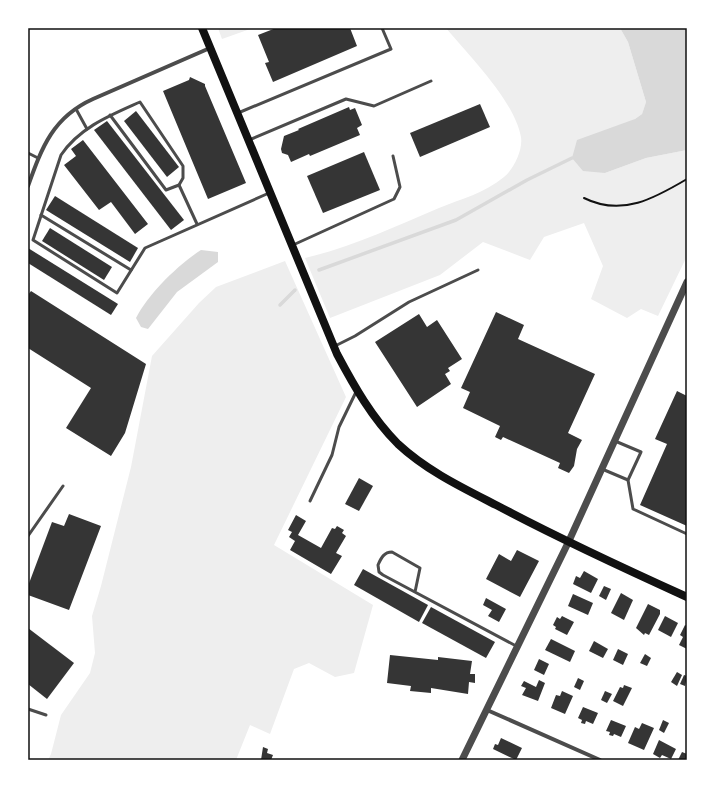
<svg xmlns="http://www.w3.org/2000/svg" width="715" height="788" font-family="Overpass,sans-serif">
  <style>
    .green { fill: #eee }
    .water { fill: #d9d9d9 }
    .lines { fill: none; stroke-linecap: round; stroke-linejoin: round }
    .stream { stroke: #d9d9d9; stroke-width: 3.5 }
    .building { fill: #353535 }
    .path { stroke: #111; stroke-width: 2 }
    .service { stroke: #4c4c4c; stroke-width: 3 }
    .minor { stroke: #4c4c4c; stroke-width: 4 }
    .tertiary { stroke: #4c4c4c; stroke-width: 7 }
    .secondary { stroke: #111; stroke-width: 8 }
    .neatline { fill: none; stroke: #111; stroke-width: 1.5 }
  </style>
  <rect width="100%" height="100%" fill="#fff"/>
  <g class="green">
    <path d="M218,28H253L222,39Z"/>
    <path d="M446,28H620L628,42L646,102L642,114L635,119L605,173L646,158L687,150V256L658,316L641,309L627,318L591,299L603,266L584,223L544,237L530,260L483,242L440,275L330,318L305,258C352,247 394,227 439,208C461,199 485,193 504,177C514,169 523,150 521,137C514,100 470,57 446,28Z"/>
    <path d="M285,261L346,397L274,545L373,605L354,673L335,677L309,663L294,669L270,734L250,725L236,760H48L51,754L61,715L90,673L95,653L92,616L101,586L131,467L152,356L199,303L216,287Z"/>
  </g>
  <g class="water">
    <path d="M620,28H687V150L646,158L605,173L583,171L572,158L577,140L635,119L642,114L646,102L628,42Z"/>
    <path d="M201,250L218,252V262L177,292L148,329L141,327L136,318C149,293 178,265 201,250Z"/>
  </g>
  <g class="lines">
    <g class="stream">
      <path d="M319,270L456,220L527,180L572,158"/>
      <path d="M280,305L295,290"/>
    </g>
  </g>
  <g class="building">
    <path d="M276,28H350L357,46L273,82L265,63L269,62L258,35Z"/>
    <path d="M190,77L205,84V86L246,183L208,199L163,91L189,80Z"/>
    <path d="M480,104L490,127L420,157L410,133Z"/>
    <path d="M349,107L350,110L355,108L362,125L357,128L360,135L310,156L309,154L291,162L288,155L282,153L281,149L284,136L299,130L298,129Z"/>
    <path d="M136,111L179,167L167,177L124,121Z"/>
    <path d="M107,121L184,220L171,230L94,130Z"/>
    <path d="M83,140L148,224L135,234L111,202L99,210L64,165L76,156L71,149Z"/>
    <path d="M364,152L380,190L323,213L307,176Z"/>
    <path d="M55,196L138,248L130,262L46,210Z"/>
    <path d="M50,228L112,267L104,280L42,241Z"/>
    <path d="M28,248L118,304L111,315L28,263Z"/>
    <path d="M31,291L146,364L125,433L111,456L66,428L91,388L28,348V295Z"/>
    <path d="M496,312L524,325L518,339L595,374L568,433L582,440L577,449L574,466L569,473L558,468L560,463L503,437L501,440L495,437L500,426L463,408L470,392L461,388Z"/>
    <path d="M419,314L427,327L437,320L462,359L448,368L450,371L445,374L451,384L417,407L375,342Z"/>
    <path d="M677,391L687,396V526L640,505L667,444L655,439Z"/>
    <path d="M359,478L373,486L359,511L345,504Z"/>
    <path d="M69,514L101,526L69,610L28,595V586L52,522L64,526Z"/>
    <path d="M296,515L306,521L298,535L321,548L332,528L335,529L337,526L344,530L342,533L346,536L336,553L342,556L331,574L290,550L295,541L289,537L292,532L288,530Z"/>
    <path d="M517,550L539,561L520,597L486,579L499,554L511,561Z"/>
    <path d="M363,569L428,605L419,622L354,585Z"/>
    <path d="M584,571L598,579L591,593L573,584L576,576L580,578Z"/>
    <path d="M604,586L611,589L606,600L599,596Z"/>
    <path d="M621,593L633,600L624,620L611,613Z"/>
    <path d="M573,594L593,603L588,615L568,606Z"/>
    <path d="M486,598L506,609L499,622L488,616L492,610L483,605Z"/>
    <path d="M648,604L660,610V614L649,635L645,633L644,635L636,628Z"/>
    <path d="M431,607L495,642L486,658L422,623Z"/>
    <path d="M562,616L574,622L567,635L555,629L556,627L553,625L557,617L560,619Z"/>
    <path d="M665,616L678,623L671,637L658,630Z"/>
    <path d="M685,625L687,626V649L679,645L683,637L680,635Z"/>
    <path d="M28,628L74,663L47,699L28,684Z"/>
    <path d="M551,639L575,651L570,662L545,650Z"/>
    <path d="M594,641L608,649L603,658L589,651Z"/>
    <path d="M618,649L628,654L623,665L613,660Z"/>
    <path d="M645,654L651,658L647,666L640,663Z"/>
    <path d="M390,655L438,660V657L472,661L470,674H475V683L469,682L468,694L431,688V693L410,691L411,686L387,683Z"/>
    <path d="M539,659L549,664L544,675L534,670Z"/>
    <path d="M677,672L682,675L677,686L671,682Z"/>
    <path d="M684,675L687,676L685,686L680,684Z"/>
    <path d="M578,678L584,681L580,690L574,687Z"/>
    <path d="M539,680L545,683L538,701L522,695L526,688L521,686L524,681L536,687Z"/>
    <path d="M624,685L632,688L623,706L613,701L620,687L623,688Z"/>
    <path d="M562,691L573,696L565,714L551,708L556,695L560,696Z"/>
    <path d="M605,691L612,694L607,703L601,700Z"/>
    <path d="M583,707L598,713L593,724L586,721L585,724L581,723L582,720L578,718Z"/>
    <path d="M611,720L626,726L621,737L614,734L613,736L609,735L610,732L606,731Z"/>
    <path d="M663,720L669,723L664,733L659,730Z"/>
    <path d="M642,723L654,728L644,750L628,743L635,727L639,729Z"/>
    <path d="M501,738L522,748L516,760L493,749L495,744L498,745Z"/>
    <path d="M659,740L676,749L671,759L662,755L660,758L653,754Z"/>
    <path d="M263,747L268,749L267,753L273,755L271,760H261Z"/>
    <path d="M682,752L687,754V760H678Z"/>
  </g>
  <g class="lines">
    <path class="path" d="M584,198C622,217 655,198 687,179"/>
    <g class="service">
      <path d="M76,109L87,129"/>
      <path d="M238,113L391,49L382,28"/>
      <path d="M110,115L166,190L179,185L183,178V166L140,102C111,115 80,127 61,155L33,240L117,293L145,248L269,193"/>
      <path d="M249,140L346,99L374,106L431,81"/>
      <path d="M28,153L38,158"/>
      <path d="M179,185L197,224"/>
      <path d="M41,215L131,270"/>
      <path d="M293,245L394,199L400,187L393,156"/>
      <path d="M335,346L355,336L409,302L478,270"/>
      <path d="M615,441L641,452L628,480L633,509L687,534"/>
      <path d="M602,469L628,480"/>
      <path d="M310,501L332,455L339,427L356,392"/>
      <path d="M28,536L63,486"/>
      <path d="M415,592L420,568L392,552C384,552 381,558 378,565L379,572L383,575L518,647"/>
      <path d="M28,709L46,715"/>
    </g>
    <g class="minor">
      <path d="M28,186C42,147 53,117 93,99L210,48"/>
      <path d="M487,710L600,760"/>
    </g>
    <path class="tertiary" d="M462,760L568,543L687,282"/>
    <path class="secondary" d="M202,28L337,354C354,386 372,418 398,444C427,471 463,488 498,506C560,539 623,568 687,597"/>
  </g>
  <rect width="715" height="788" fill="none" stroke="#ffffff" stroke-width="58"/>
  <rect x="29" y="29" width="657" height="730" class="neatline"/>
</svg>
